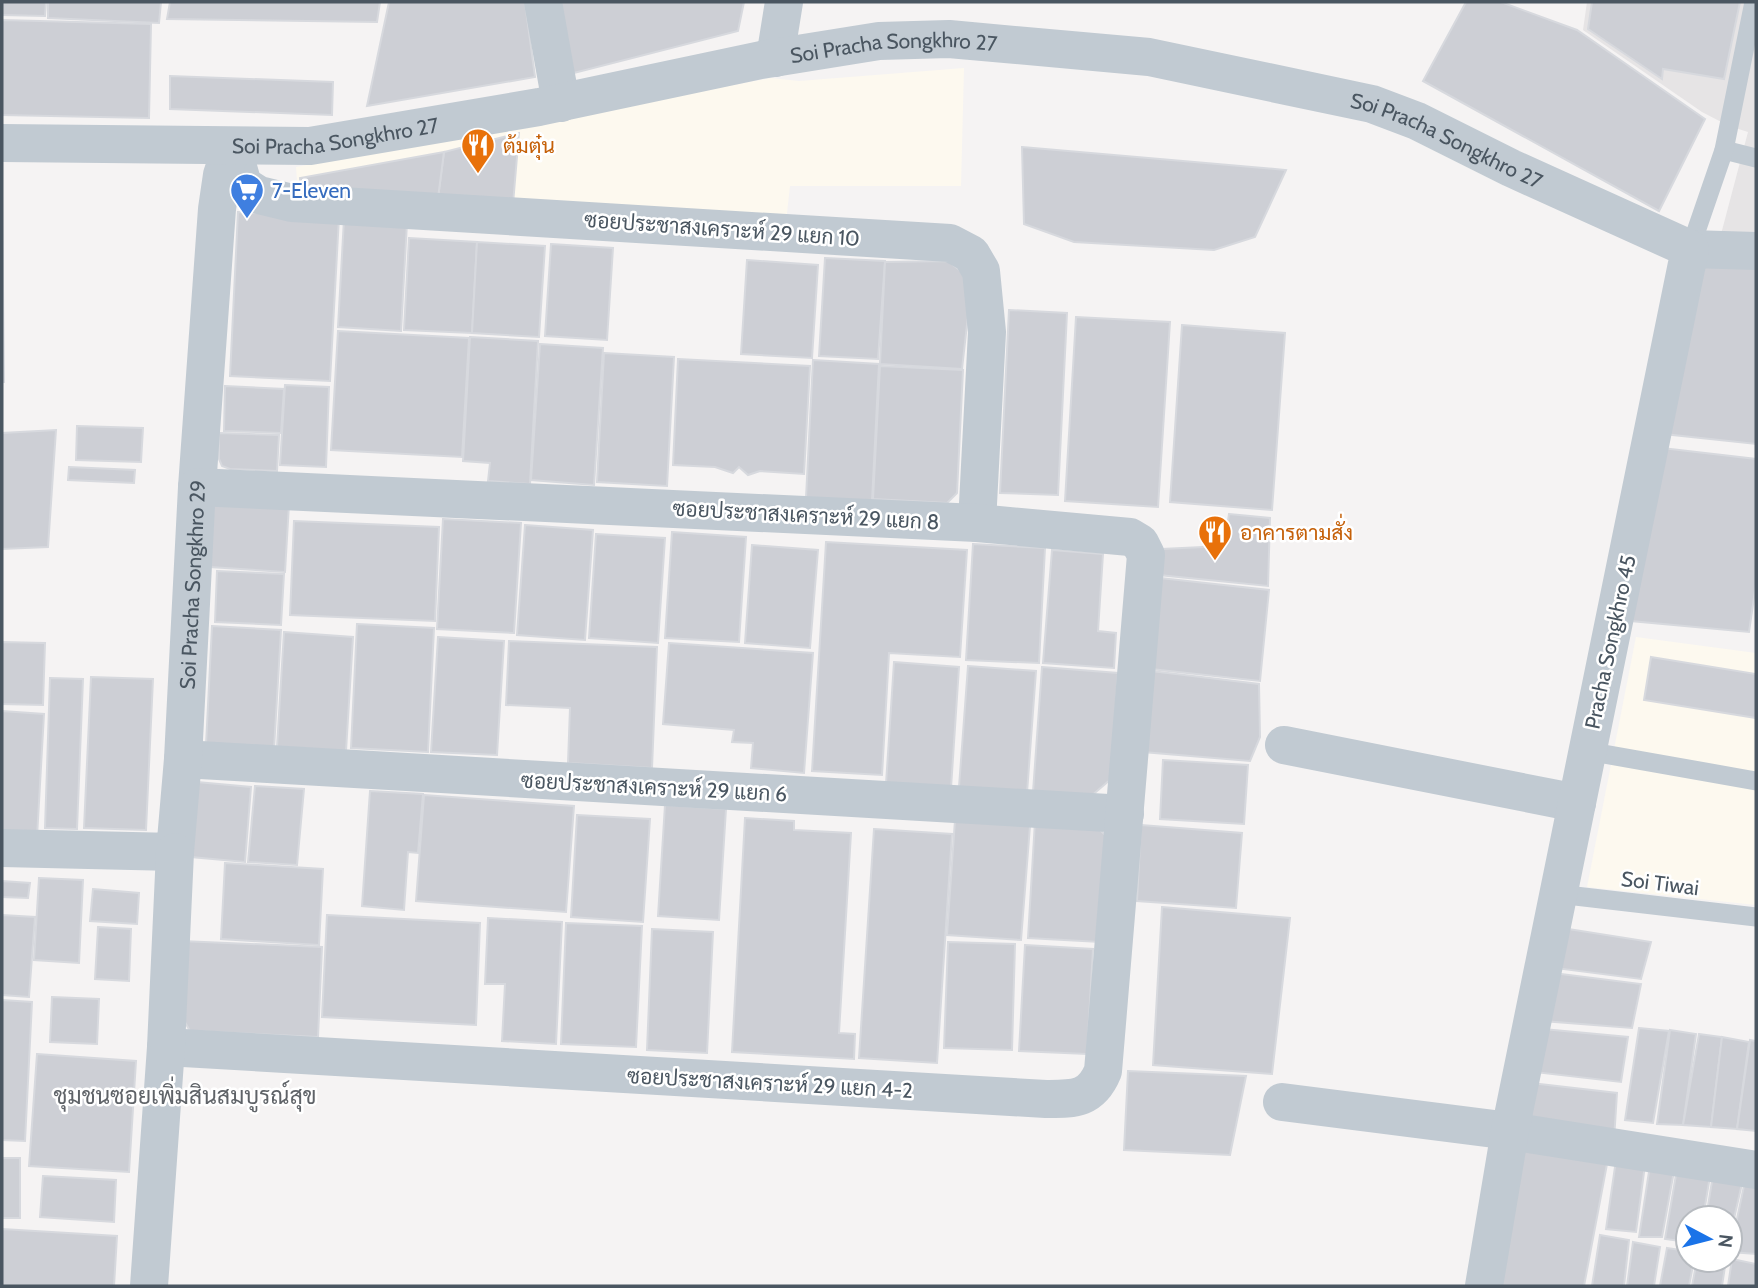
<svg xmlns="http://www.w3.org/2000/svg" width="1758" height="1288" font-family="Cabin,Sarabun,sans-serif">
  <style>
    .commercial { fill: #fdf9ef }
    .education { fill: #e6e4e5 }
    .building { fill: #cdcfd5; stroke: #d7d9de; stroke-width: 2 }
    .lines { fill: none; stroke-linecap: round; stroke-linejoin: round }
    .service { stroke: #c1cad2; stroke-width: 19 }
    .minor { stroke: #c1cad2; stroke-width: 38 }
    .tertiary { stroke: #c1cad2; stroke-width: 38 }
    .labels { text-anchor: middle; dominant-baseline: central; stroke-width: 5; stroke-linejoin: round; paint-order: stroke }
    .street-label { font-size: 21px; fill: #4a5661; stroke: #fff }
    .food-label { font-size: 21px; fill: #c56008; stroke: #fff; text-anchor: start }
    .shop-label { font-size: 21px; fill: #366cbe; stroke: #fff; text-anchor: start }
    .neighbourhood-label { font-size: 23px; fill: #5f6368; stroke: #fff }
  </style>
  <rect width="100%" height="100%" fill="#f5f3f3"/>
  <g class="commercial">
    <path d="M964,68L961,186H790L786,222L298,195L296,167L771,78L799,81Z"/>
    <path d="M1636,637L1756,653V905L1587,887Z"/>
  </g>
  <path class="education" d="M1587,2H1756V237L1720,238L1748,132L1729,126L1702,112L1583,30Z"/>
  <g class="building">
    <path d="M2,2H46L45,16L2,15Z"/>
    <path d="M48,2H161L159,23L48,18Z"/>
    <path d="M170,2H380L377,22L167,19Z"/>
    <path d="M389,2H525L535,77L367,106Z"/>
    <path d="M554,2H744L738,31L566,75Z"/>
    <path d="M1466,2H1501L1577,30L1705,119L1659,211L1423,81Z"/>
    <path d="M1592,2H1740L1724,79L1663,69L1662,79L1588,29Z"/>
    <path d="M2,20L151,24L149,118L2,115Z"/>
    <path d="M170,76L333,82L332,115L170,109Z"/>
    <path d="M519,133L513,204L438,198L444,152Z"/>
    <path d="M1022,147L1286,170L1255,237L1214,250L1074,242L1024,224Z"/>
    <path d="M444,152L438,198L301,189L300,178Z"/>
    <path d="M2,192L4,382H2Z"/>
    <path d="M238,212L339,217L330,381L230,376Z"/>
    <path d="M344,219L407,223L401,331L338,327Z"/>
    <path d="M409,238L477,242L472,333L404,330Z"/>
    <path d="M477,242L545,246L539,337L472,333Z"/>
    <path d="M551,244L613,248L607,340L545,336Z"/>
    <path d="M825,258L885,261L878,359L819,356Z"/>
    <path d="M747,260L818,265L812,358L741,354Z"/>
    <path d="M948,261L972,280L962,369L880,364L885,262Z"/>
    <path d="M1699,264L1756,265V444L1664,434Z"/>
    <path d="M1009,310L1067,313L1058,495L1000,493Z"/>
    <path d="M1076,317L1170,322L1158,507L1065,501Z"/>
    <path d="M1182,325L1285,333L1272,510L1170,502Z"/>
    <path d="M338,331L469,338L462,457L331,450Z"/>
    <path d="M470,337L538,341L530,484L488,481L490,463L463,461Z"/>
    <path d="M540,344L603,348L594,485L531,480Z"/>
    <path d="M604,353L674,357L667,486L597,482Z"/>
    <path d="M678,359L810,366L804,474L760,471L748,475L739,467L733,473L715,467L673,465Z"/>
    <path d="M813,360L879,364L872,501L806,498Z"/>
    <path d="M880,366L963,370L957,493L947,503L873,499Z"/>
    <path d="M285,385L329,387L326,467L280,465Z"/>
    <path d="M225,386L284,389L281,433L224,431Z"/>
    <path d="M77,426L143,428L141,462L76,460Z"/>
    <path d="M56,430L48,547L2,549V433Z"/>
    <path d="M219,433L279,435L277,471L230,469L222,466L219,459Z"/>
    <path d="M1662,448L1756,459V584L1749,632L1631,621Z"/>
    <path d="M69,467L135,470L134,483L68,480Z"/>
    <path d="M214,499L289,504L285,572L210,567Z"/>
    <path d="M1229,514L1270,518L1268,586L1159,575L1162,549L1224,546Z"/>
    <path d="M443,519L521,523L514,633L437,629Z"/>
    <path d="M294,521L439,527L435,621L290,615Z"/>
    <path d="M525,525L593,530L585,640L517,635Z"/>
    <path d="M672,532L746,537L739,642L665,638Z"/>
    <path d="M596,534L665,538L658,643L589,638Z"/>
    <path d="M826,542L967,550L960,657L889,653L882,775L812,771Z"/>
    <path d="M973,544L1045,548L1039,663L966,660Z"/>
    <path d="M752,545L818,550L810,648L745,643Z"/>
    <path d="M1052,550L1103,554L1098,631L1116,633L1114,668L1043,663Z"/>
    <path d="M217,571L284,574L281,625L215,622Z"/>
    <path d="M1160,578L1269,590L1260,681L1151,669Z"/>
    <path d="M357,624L434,628L428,752L351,748Z"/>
    <path d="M212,626L281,630L274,749L206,745Z"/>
    <path d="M284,632L353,637L346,751L277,747Z"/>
    <path d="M438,637L504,641L497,755L431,752Z"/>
    <path d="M509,641L657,647L652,768L568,763L570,708L506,705Z"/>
    <path d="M2,642L45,643L43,705L2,704Z"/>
    <path d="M669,643L813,653L804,773L751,768L753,743L732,742L734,730L663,724Z"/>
    <path d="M1651,657L1756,674V718L1644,700Z"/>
    <path d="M894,662L959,667L951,788L886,784Z"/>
    <path d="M968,666L1036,671L1027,793L959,787Z"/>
    <path d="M1042,667L1118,673L1111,779L1090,797L1033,792Z"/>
    <path d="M1151,671L1259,684L1260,737L1250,761L1143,752Z"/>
    <path d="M91,677L153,679L146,830L84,828Z"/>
    <path d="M50,678L83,679L77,829L45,828Z"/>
    <path d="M2,711L44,714L37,837L2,835Z"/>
    <path d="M1163,760L1248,765L1244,824L1160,819Z"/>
    <path d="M197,782L251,787L245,862L191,857Z"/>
    <path d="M255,786L304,789L297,865L248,862Z"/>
    <path d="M370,791L423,794L418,853L408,852L404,910L362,906Z"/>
    <path d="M424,795L574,806L566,912L416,901Z"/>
    <path d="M665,805L726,809L719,920L658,916Z"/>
    <path d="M577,815L650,819L643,922L571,917Z"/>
    <path d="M745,818L794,821V830L851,833L839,1033L855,1034L854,1059L732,1052Z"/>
    <path d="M955,820L1030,826L1021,940L947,935Z"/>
    <path d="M1035,821L1095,825L1107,837L1100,942L1028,938Z"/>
    <path d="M1141,825L1242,833L1236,908L1137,901Z"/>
    <path d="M874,829L952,834L937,1063L859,1058Z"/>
    <path d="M225,863L323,869L319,945L221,939Z"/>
    <path d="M39,878L83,880L79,963L34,960Z"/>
    <path d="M2,881L30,883L28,898L2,897Z"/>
    <path d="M93,889L139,893L137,924L90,921Z"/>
    <path d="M1162,907L1290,918L1272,1074L1153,1065Z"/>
    <path d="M2,915L35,917L29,997L2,995Z"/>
    <path d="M327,915L480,923L476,1025L322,1017Z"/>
    <path d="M488,918L562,922L556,1044L502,1041L505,984H485Z"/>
    <path d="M566,923L642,926L636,1047L561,1044Z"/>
    <path d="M98,927L131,929L129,981L95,979Z"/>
    <path d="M1562,928L1651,942L1641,979L1555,968Z"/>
    <path d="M652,929L713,932L707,1053L647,1050Z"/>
    <path d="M181,941L322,947L318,1037L190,1031L178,1010Z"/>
    <path d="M948,942L1015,944L1012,1050L944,1048Z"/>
    <path d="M1025,945L1093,949L1087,1054L1019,1051Z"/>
    <path d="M1553,973L1641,984L1632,1028L1543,1021Z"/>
    <path d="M52,997L99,999L97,1044L50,1042Z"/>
    <path d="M2,1000L32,1002L25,1141L2,1140Z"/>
    <path d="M1639,1028L1669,1031L1653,1123L1625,1120Z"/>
    <path d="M1543,1029L1628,1037L1621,1082L1534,1072Z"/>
    <path d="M1670,1030L1696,1034L1683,1125L1657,1124Z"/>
    <path d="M1699,1034L1722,1037L1711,1127L1683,1125Z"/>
    <path d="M1722,1037L1749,1042L1737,1129L1711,1127Z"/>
    <path d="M1750,1040L1756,1041V1131L1737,1129Z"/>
    <path d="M37,1054L136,1061L129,1172L29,1166Z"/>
    <path d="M1128,1071L1246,1076L1230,1155L1124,1150Z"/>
    <path d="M1531,1083L1617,1093L1614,1140L1525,1125Z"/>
    <path d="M1524,1148L1607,1164L1584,1286H1498Z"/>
    <rect x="2" y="1158" width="18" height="60"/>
    <path d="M1616,1160L1645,1165L1636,1232L1606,1229Z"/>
    <path d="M1650,1165L1674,1171L1662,1237H1639Z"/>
    <path d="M1677,1169L1710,1176L1703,1218H1688V1242L1665,1239Z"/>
    <path d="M1713,1175L1743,1179L1730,1236V1218H1706Z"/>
    <path d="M43,1176L116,1180L114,1222L40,1217Z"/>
    <path d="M1745,1181L1756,1184V1254L1730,1252Z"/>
    <path d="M2,1229L117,1236L114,1286H2Z"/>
    <path d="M1600,1235L1629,1240L1624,1286H1592Z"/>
    <path d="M1633,1242L1660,1247L1654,1286H1627Z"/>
    <path d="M1667,1248L1688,1251V1260H1694L1689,1286H1660Z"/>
    <path d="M1732,1259L1756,1264V1286H1728Z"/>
    <path d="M1697,1260H1726L1722,1286H1692Z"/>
  </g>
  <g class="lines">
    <g class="service">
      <path d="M1724,150L1756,158"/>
      <path d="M1690,249L1724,150L1754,2"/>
      <path d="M1587,751L1756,781"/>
      <path d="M1558,894L1756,917"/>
    </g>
    <g class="minor">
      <path d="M543,2L561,103"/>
      <path d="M775,58L784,2"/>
      <path d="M232,146L243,185L259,195L292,203L950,243L971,254L981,271L987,332L977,523"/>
      <path d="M1690,249L1756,251"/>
      <path d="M1284,745L1577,803"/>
      <path d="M183,759L1125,814"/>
      <path id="s1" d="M2,848L175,852L183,759L197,487L217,209L222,175L231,148"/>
      <path d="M166,1047L1046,1099C1074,1099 1091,1100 1103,1071L1146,555L1140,543L1130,537L977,523L197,487"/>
      <path d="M1282,1102L1510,1131L1756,1170"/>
      <path d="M149,1286L166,1047L175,852"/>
    </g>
    <path class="tertiary" id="s2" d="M2,143L310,146L539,107L761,60L879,41L949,39L1149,57L1372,104L1417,121L1511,168L1690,249L1510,1131L1484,1286"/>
  </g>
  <defs>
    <g id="restaurant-pin" transform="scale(1.75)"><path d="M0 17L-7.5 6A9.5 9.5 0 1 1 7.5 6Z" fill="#e8710a" stroke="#fff"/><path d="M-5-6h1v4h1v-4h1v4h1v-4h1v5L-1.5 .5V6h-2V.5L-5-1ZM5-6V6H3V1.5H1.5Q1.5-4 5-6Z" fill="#fff"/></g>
    <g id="supermarket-pin" transform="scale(1.75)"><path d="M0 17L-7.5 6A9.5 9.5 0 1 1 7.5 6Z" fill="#3f7fe0" stroke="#fff"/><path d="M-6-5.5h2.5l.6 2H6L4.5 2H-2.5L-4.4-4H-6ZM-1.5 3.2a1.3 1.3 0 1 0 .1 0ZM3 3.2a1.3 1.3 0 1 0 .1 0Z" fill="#fff"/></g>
  </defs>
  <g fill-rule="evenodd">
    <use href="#restaurant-pin" x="478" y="145"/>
    <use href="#supermarket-pin" x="247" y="190"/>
    <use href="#restaurant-pin" x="1215" y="532"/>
  </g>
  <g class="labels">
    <g class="street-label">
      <text stroke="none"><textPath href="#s2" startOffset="901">Soi Pracha Songkhro 27</textPath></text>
      <text stroke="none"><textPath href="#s2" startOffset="334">Soi Pracha Songkhro 27</textPath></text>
      <text stroke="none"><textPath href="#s2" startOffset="1468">Soi Pracha Songkhro 27</textPath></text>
      <text transform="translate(722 229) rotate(4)">ซอยประชาสงเคราะห์ 29 แยก 10</text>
      <text transform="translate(806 515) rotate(3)">ซอยประชาสงเคราะห์ 29 แยก 8</text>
      <text stroke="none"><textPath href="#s1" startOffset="441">Soi Pracha Songkhro 29</textPath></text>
      <text transform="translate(1610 642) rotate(-78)">Pracha Songkhro 45</text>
      <text transform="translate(654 787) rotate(3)">ซอยประชาสงเคราะห์ 29 แยก 6</text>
      <text transform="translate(1660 883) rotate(7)">Soi Tiwai</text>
      <text transform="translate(770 1083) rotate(3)">ซอยประชาสงเคราะห์ 29 แยก 4-2</text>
    </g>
    <g class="food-label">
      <text x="503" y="145">ต้มตุ๋น</text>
      <text x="1240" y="532">อาคารตามสั่ง</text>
    </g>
    <g class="shop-label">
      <text x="272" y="190">7-Eleven</text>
    </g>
    <g class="neighbourhood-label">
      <text x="185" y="1096">ชุมชนซอยเพิ่มสินสมบูรณ์สุข</text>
    </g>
  </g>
  <rect width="1758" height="1288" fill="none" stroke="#4a5661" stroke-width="7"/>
  <g transform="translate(1709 1239) rotate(97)"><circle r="33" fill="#ffffff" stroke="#b7bbc0" stroke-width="2"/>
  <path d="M0-5L12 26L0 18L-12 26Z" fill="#1a73e8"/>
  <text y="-10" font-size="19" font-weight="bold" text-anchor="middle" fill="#4a5661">N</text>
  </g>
</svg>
